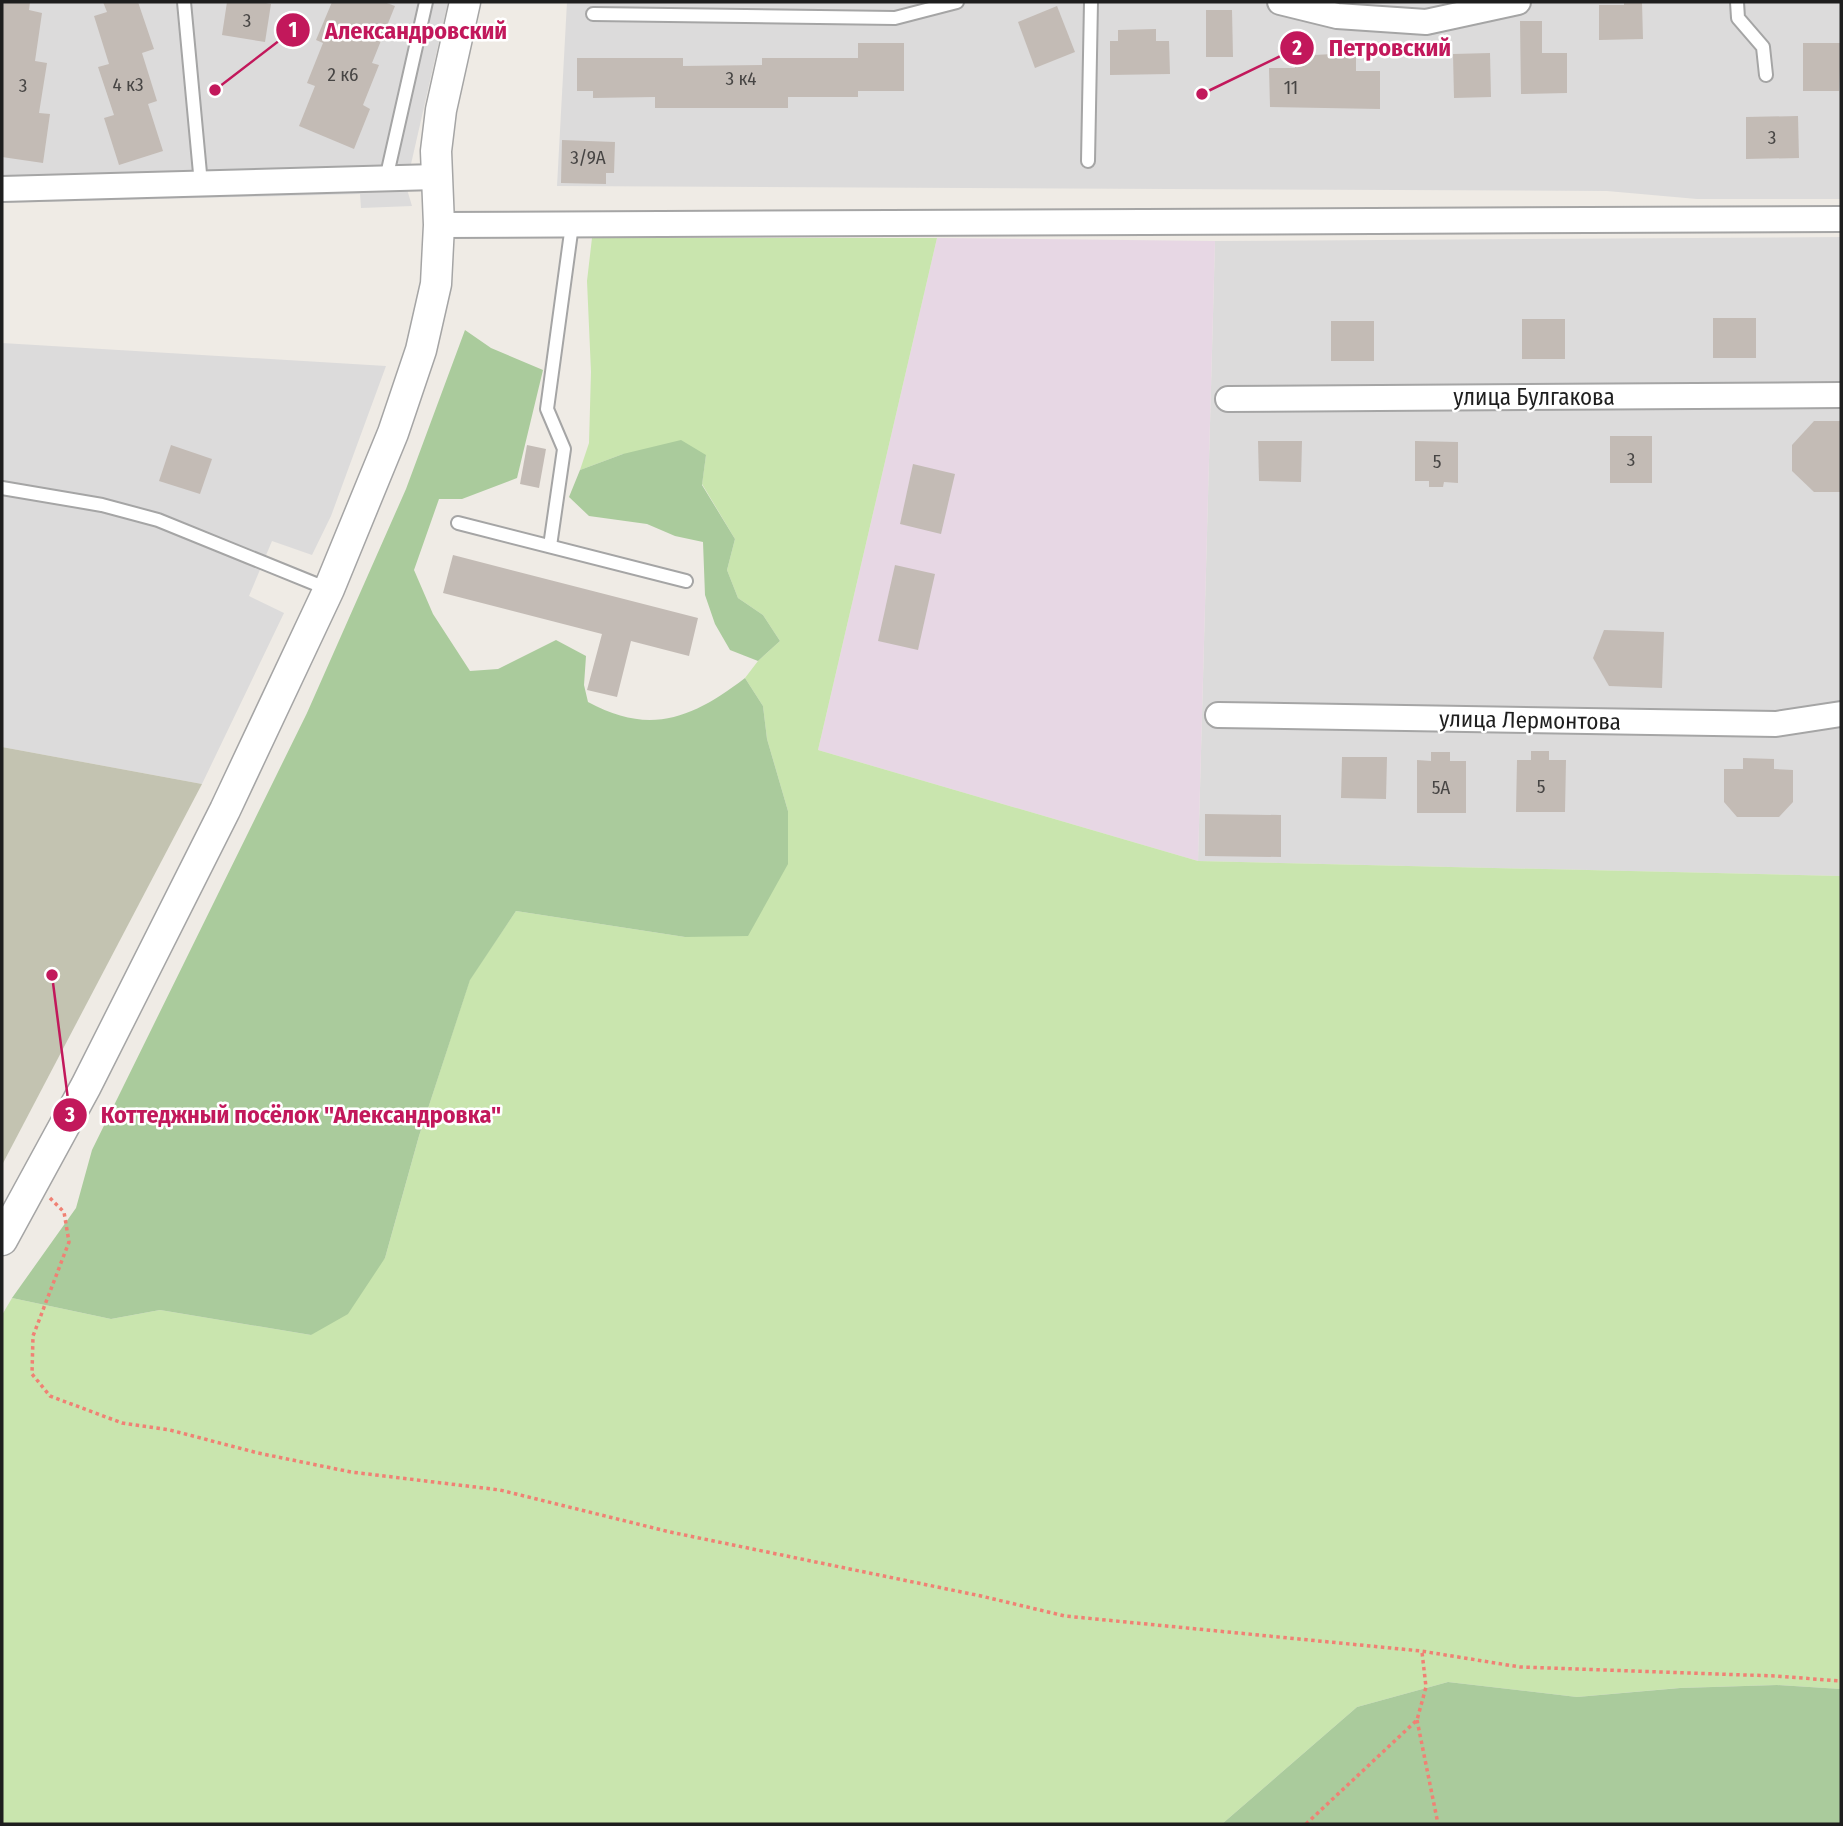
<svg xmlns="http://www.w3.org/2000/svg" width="1843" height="1826" font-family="'Fira Sans Condensed',sans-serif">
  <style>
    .residential { fill: #dcdbdb }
    .industrial { fill: #e7d7e4 }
    .construction { fill: #c3c3b1 }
    .grass { fill: #c9e5ae }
    .forest { fill: #aacb9c }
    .building { fill: #c3bbb5 }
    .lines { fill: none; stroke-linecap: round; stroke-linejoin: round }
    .service-casing { stroke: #a5a5a5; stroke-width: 16 }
    .minor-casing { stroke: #a5a5a5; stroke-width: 28 }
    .tertiary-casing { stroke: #a5a5a5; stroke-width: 33 }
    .path { stroke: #f08174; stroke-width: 3.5; stroke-dasharray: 3.5 3.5; stroke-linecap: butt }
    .service { stroke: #fff; stroke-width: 12 }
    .minor { stroke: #fff; stroke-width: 24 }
    .tertiary { stroke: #fff; stroke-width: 30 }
    .labels { text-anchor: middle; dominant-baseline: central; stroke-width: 5; stroke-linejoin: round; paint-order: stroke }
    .number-label { font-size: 19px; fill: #474544 }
    .street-label { font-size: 23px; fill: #1e1e1e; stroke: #fff }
    .leader { fill: none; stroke: #c2185b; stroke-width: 2.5 }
    .callout-dot { fill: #c2185b; stroke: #fff; stroke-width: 2.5 }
    .mark-label { font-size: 21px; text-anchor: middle; font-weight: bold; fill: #fff }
    .callout-label { font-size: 24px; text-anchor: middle; font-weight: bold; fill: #c2185b; stroke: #fff; stroke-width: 5; stroke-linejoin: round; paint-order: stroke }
  </style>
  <rect width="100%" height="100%" fill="#efebe5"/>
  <g class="residential">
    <path d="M2,2H448L406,186L412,206L361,208L360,194L2,203Z"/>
    <path d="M567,2H1841V199H1697L1607,191L557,186Z"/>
    <path d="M1841,237V876L1198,861L1215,241Z"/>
    <path d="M2,343L386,366L331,516L312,555L272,541L249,596L284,613L202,784L2,747Z"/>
  </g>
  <path class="industrial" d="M937,238L1215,241L1198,861L818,750Z"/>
  <path class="construction" d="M2,747L202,784L2,1165Z"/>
  <path class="grass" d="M592,238H937L818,750L1198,861L1841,876V1689L1777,1685L1679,1688L1577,1697L1448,1682L1357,1707L1222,1824H2V1315L12,1298L111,1319L160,1310L311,1335L385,1258L419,1136L470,979L516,911L685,937L788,811L767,739L763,706L745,678L758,661L780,641L763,615L738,598L727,570L735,539L702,484L706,455L623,454L580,470L589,443L591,372L587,281Z"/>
  <g class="forest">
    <path d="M465,330L491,348L543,370L517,478L462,499H439L414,570L433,614L470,671L498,669L556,640L586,656L584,685L588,702C650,736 693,718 745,678L763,706L767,739L788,811V864L748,936L685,937L516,911L470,980L419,1136L385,1258L348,1314L311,1335L160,1310L111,1319L12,1298L76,1208L92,1150L307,713L406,489Z"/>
    <path d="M681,440L706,455L702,485L735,539L727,570L738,598L763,615L780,641L758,661L730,650L715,624L705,595L703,542L675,536L647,524L589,516L569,497L580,470L623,454Z"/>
    <path d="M1448,1682L1577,1697L1680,1688L1777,1685L1841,1689V1824H1222L1357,1707Z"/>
  </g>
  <g class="building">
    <path d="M2,2H30L29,10L42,13L35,61L47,63L39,113L50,114L43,163L2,157Z"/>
    <path d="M103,2H138L154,49L142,53L157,101L148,104L163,151L119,165L104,118L114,115L98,67L109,64L94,16L107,12Z"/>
    <path d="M227,2H261L271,4L265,42L222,35Z"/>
    <path d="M332,2H384L395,6L372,63L379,65L363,105L370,109L354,149L299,126L315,86L307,83L323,43L316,40Z"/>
    <path d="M1624,2H1642L1643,39L1599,40V5H1624Z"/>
    <path d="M1057,6L1075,52L1035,68L1018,22Z"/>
    <path d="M1206,10H1232L1233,57H1206Z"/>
    <path d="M1520,21H1542V53H1567V93L1521,94Z"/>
    <path d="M1156,29V41H1169L1170,74L1110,75V41H1118V30Z"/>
    <path d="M858,43H904V91H858V97H788V108H655V97L593,98V91H577V58H683V66L762,65V58H858Z"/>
    <path d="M1803,43H1841L1839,91H1803Z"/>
    <path d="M1490,53L1491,97L1454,98L1453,54Z"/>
    <path d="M1333,54H1356V71H1380V109L1270,107L1269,68H1295V56Z"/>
    <path d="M1798,116L1799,158L1746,159V117Z"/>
    <path d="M562,140L615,142L614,173H606V184L561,183Z"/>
    <rect x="1713" y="318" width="43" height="40"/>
    <rect x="1522" y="319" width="43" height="40"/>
    <rect x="1331" y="321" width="43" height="40"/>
    <path d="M1814,421H1841V492H1814L1792,471V445Z"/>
    <rect x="1610" y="436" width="42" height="47"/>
    <path d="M1258,441H1302L1301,482L1259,481Z"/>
    <path d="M1415,441L1458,442V483L1444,482L1443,487H1429V481H1415Z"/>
    <path d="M171,445L212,459L200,494L159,481Z"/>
    <path d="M527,445L546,449L539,488L520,484Z"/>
    <path d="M913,464L955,474L941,534L900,524Z"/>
    <path d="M453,555L698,618L689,656L631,641L617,697L587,690L602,634L443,593Z"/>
    <path d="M895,565L935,574L918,650L878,641Z"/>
    <path d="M1604,630L1664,632L1662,688L1609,686L1593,658Z"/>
    <path d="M1531,751H1549V760H1566L1565,812H1516L1517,760H1531Z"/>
    <path d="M1431,752H1450V761H1466V813H1417V760L1431,761Z"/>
    <path d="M1342,757H1387L1386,799L1341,798Z"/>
    <path d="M1743,758L1774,759V769L1793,770V802L1779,817H1737L1724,802V769H1743Z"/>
    <path d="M1205,814L1281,815V857L1205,856Z"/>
  </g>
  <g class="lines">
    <g class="service-casing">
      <g id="service">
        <path d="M184,2L201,184"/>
        <path d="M1737,2L1738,18L1763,47L1766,75"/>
        <path d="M593,14L895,18L957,2"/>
        <path d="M1088,161L1091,2"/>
        <path d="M386,179L426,2"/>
        <path d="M2,488L102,505L158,520L328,589"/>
        <path d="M458,523L686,581"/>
        <path d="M550,546L564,449L547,409L572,225"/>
      </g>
    </g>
    <g class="minor-casing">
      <g id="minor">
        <path d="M1280,2L1337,16L1426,22L1518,2"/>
        <path d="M2,189L436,177"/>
        <path d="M439,225L1841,219"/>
        <path d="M1228,399L1841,395"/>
        <path d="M1218,715L1776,724L1841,714"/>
      </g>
    </g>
    <g class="tertiary-casing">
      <path id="tertiary" d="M2,1240L86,1086L225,810L329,589L393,433L421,350L436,284L439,225L436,151L441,110L465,2"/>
    </g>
    <g class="path">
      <path d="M50,1198L64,1212L69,1242L33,1336L32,1374L50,1396L122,1423L170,1430L258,1453L351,1472L500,1490L670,1532L981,1596L1065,1616L1421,1651L1520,1667L1775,1676L1841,1681"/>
      <path d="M1417,1720L1438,1824"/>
      <path d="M1306,1824L1417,1720L1426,1687L1422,1652"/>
    </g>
    <use href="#service" class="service"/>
    <use href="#minor" class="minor"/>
    <use href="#tertiary" class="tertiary"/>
  </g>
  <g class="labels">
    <g class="number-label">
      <text x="247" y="20">3</text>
      <text x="343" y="74">2 к6</text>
      <text x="741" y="78">3 к4</text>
      <text x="128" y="84">4 к3</text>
      <text x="23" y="85">3</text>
      <text x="1291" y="87">11</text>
      <text x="1772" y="137">3</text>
      <text x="588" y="157">3/9А</text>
      <text x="1631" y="459">3</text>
      <text x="1437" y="461">5</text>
      <text x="1541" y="786">5</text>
      <text x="1441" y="787">5А</text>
    </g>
    <g class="street-label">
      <text x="1534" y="397">улица Булгакова</text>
      <text transform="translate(1530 720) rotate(1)">улица Лермонтова</text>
    </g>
  </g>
  <path class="leader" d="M215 90L293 30M1202 94L1297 48M52 975L70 1115"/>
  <g class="callout-dot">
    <circle cx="215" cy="90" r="7"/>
    <circle cx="1202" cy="94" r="7"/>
    <circle cx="52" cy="975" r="7"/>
    <circle cx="293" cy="30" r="18"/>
    <circle cx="1297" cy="48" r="18"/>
    <circle cx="70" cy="1115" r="18"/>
  </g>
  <g class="mark-label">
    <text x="293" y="37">1</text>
    <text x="1297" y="55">2</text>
    <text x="70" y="1122">3</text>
  </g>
  <g class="callout-label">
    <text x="416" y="39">Александровский</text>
    <text x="1390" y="56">Петровский</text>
    <text x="301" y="1123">Коттеджный посёлок "Александровка"</text>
  </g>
  <rect width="1843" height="1826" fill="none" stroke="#1e1e1e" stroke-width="7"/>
</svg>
